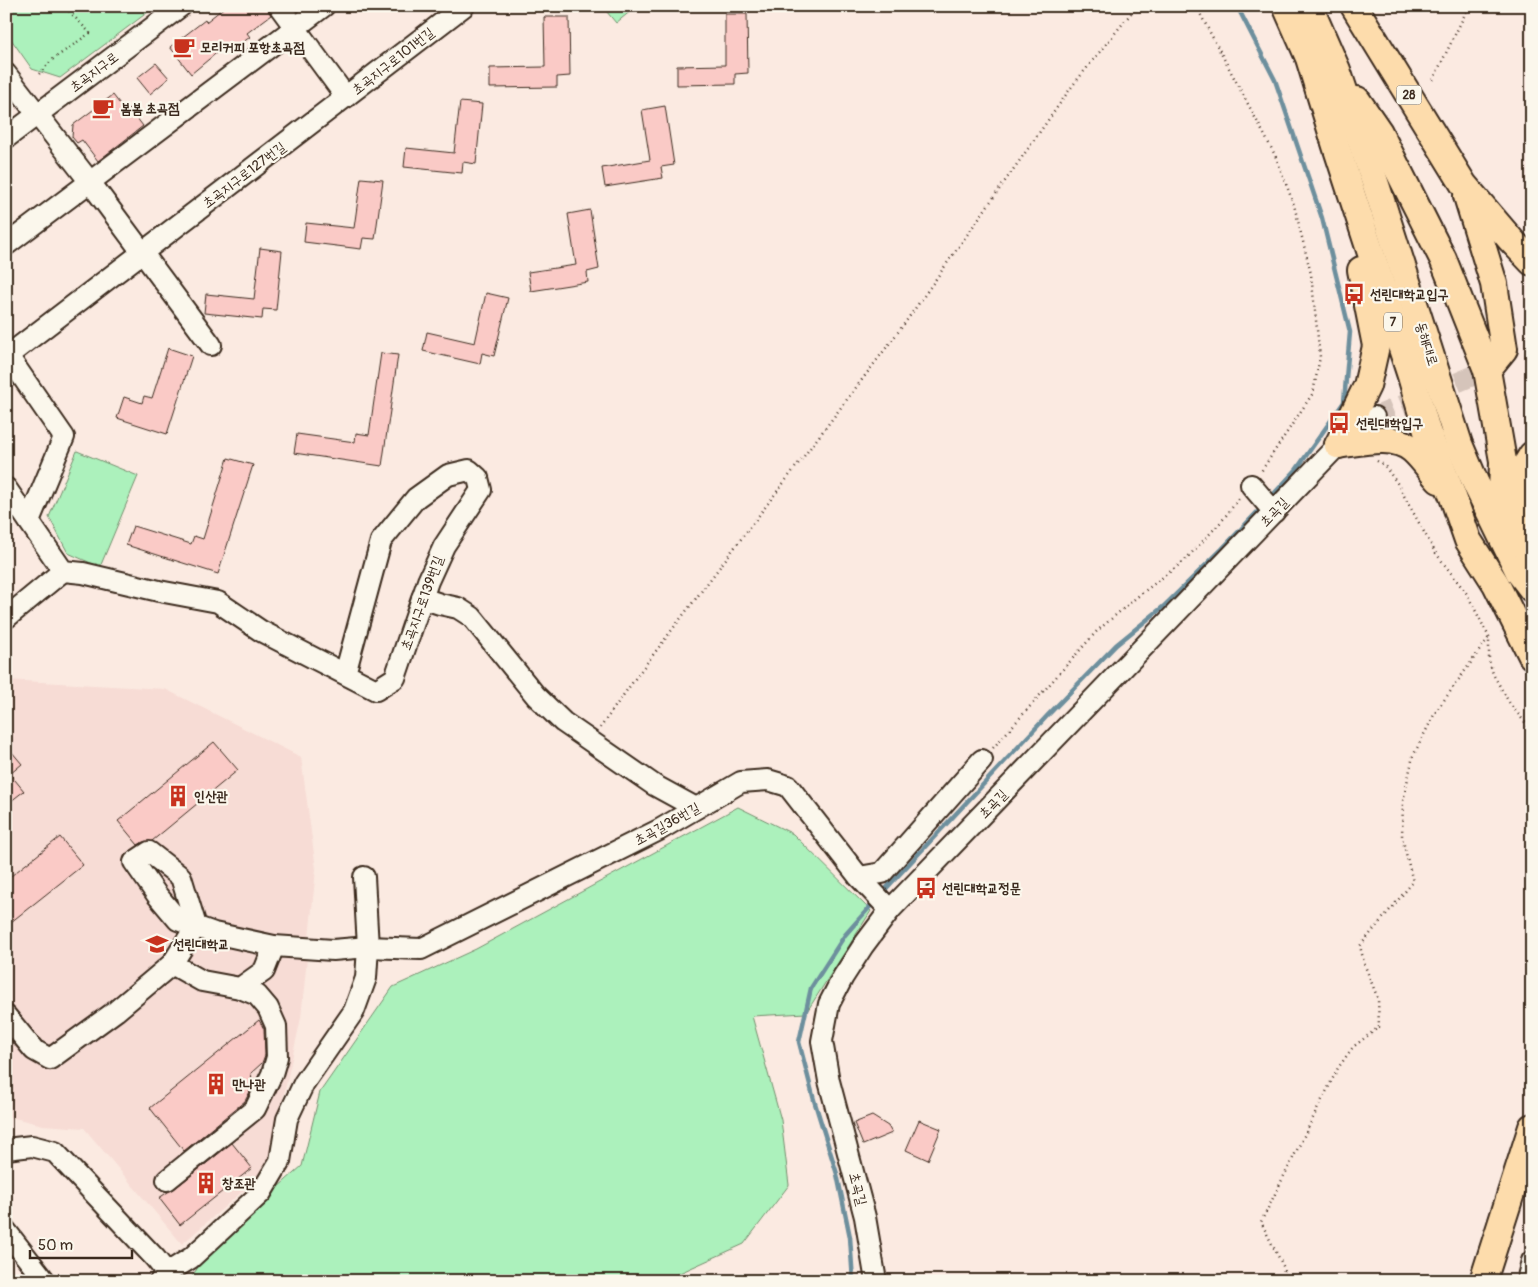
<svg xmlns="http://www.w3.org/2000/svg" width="1538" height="1287" font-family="Pangolin,'Poor Story',sans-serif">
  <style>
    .built { fill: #f7dcd5 }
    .green { fill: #acf1bc; stroke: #748e6d }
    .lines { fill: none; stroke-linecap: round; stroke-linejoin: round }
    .stream { stroke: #6d8f9d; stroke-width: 4.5 }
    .building { fill: #facac6; stroke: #3b2a1e }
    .minor-tunnel { stroke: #d5c4ba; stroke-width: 20; stroke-dasharray: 20 10; stroke-linecap: butt }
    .minor-casing { stroke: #3b2a1e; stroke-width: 24 }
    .major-casing { stroke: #3b2a1e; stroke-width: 30 }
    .path { stroke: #3b2a1e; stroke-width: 2.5; stroke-dasharray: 1 4; stroke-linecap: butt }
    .minor { stroke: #fbf7ec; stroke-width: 20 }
    .major { stroke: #fddcac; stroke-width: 26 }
    .labels { text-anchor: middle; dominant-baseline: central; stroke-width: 4.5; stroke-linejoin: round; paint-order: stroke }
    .shield { fill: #fbf7ec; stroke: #75685c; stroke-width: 1 }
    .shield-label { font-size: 12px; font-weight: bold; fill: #3b2a1e }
    .poi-label { font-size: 14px; font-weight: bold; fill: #3b2a1e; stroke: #fbf7ec; text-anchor: start }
    .street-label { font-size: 14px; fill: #3b2a1e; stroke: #fbf7ec }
  </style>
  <rect width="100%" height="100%" fill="#fbeae1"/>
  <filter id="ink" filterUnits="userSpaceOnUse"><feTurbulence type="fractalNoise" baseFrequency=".02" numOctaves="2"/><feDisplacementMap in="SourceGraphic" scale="10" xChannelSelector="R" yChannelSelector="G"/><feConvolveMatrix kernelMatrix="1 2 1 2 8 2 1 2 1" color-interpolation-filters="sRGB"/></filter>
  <g filter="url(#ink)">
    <path class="built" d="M6,680L165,689L301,757L316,869L301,1018L267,1170L182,1244L84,1128L43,1125L6,1116Z"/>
    <g class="green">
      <path d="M6,6H156L60,78L32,69L6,32Z"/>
      <path d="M602,6H637L616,23Z"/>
      <path d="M77,451L138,476L100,567L68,553L49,517Z"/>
      <path d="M738,807L793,834L871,911L806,1013L752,1016L781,1120L789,1185L744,1244L662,1281H189L213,1244L302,1166L320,1092L393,987L476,949Z"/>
    </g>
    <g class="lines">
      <g class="stream">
        <path d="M1237,6L1275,80L1322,218L1350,332L1344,402L1296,470L1270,498"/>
        <path d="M881,894L1048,715L1116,645L1164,606L1222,549L1263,506"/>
        <path d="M853,1281L850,1237L837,1174L814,1100L799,1042L811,988L845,935L875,901"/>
      </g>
    </g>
    <g class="building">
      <path d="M226,6H267L271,15L247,33L250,37L231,51L226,45L191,74L170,47L205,20L206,22Z"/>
      <path d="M725,14H747L748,73L735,74V84L677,85V66L725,65Z"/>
      <path d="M544,17H569L570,76L557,77V87L490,88V68L545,67Z"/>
      <path d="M156,63L169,78L150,94L137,78Z"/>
      <path d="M113,95L126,112L130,109L143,126L98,161L82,140L77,143L72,137L73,125Z"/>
      <path d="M460,102L482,104L476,164L463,162L462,173L404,167L406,148L454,153Z"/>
      <path d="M665,106L674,165L661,167L663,178L605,187L602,168L650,160L642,110Z"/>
      <path d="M361,178L383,180L375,239L363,238L361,249L304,242L306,223L354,228Z"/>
      <path d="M590,210L599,269L587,272L588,282L531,291L528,272L576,265L568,214Z"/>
      <path d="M260,248L282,251L276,310L263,309L262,319L204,313L206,294L254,299Z"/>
      <path d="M486,293L508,298L494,356L482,353L480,364L423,351L427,332L475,343Z"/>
      <path d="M168,348L192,356L167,434L117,418L124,397L142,403L144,396L152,398Z"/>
      <path d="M381,353L398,355L382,466L294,453L297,434L355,442L356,433L369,435Z"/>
      <path d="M228,458L253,465L218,574L126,545L133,526L191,544L194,536L203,539Z"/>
      <path d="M214,742L238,770L152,841L143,842L138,845L118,821Z"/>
      <path d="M6,745L22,764L10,774L24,791L6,805Z"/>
      <path d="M60,837L83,865L6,926V880Z"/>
      <path d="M259,1020L264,1029L265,1055L262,1063L251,1073L253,1086L245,1101L184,1151L150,1108Z"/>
      <path d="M872,1116L888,1126L892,1133L863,1145L854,1123Z"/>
      <path d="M919,1120L941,1129L928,1160L906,1150Z"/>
      <path d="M232,1143L252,1168L180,1225L159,1198L168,1192L174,1189Z"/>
    </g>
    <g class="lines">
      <path class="minor-tunnel" d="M1374,417L1487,370"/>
      <g class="minor-casing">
        <g id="minor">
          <path d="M279,6L346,97"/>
          <path d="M6,74L90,182L211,345"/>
          <path d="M6,138L181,6"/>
          <path d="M6,245L324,6"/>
          <path d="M8,356L64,437L29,521"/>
          <path d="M6,357L464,6"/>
          <path d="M1251,485L1274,512"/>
          <path d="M6,488L63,571L83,573L159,591L218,602L261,631L376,690L395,678L428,581L444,546L481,490L478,478L469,470L448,475L416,498L381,541L345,674"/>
          <path d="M422,598L440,604L458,608L472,617L536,696L563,722L654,785L696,808"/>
          <path d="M6,618L63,571"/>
          <path d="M859,877L882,873L982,760"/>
          <path d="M172,964L202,981L240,988L264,971L274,946"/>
          <path d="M6,1016L34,1050L50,1059L116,1011L172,964L196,926L181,877L149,852L134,862L157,895L178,920L214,933L274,946L333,950L368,947L421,949L659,830L741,782L768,780L788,786L859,877L890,910"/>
          <path d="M6,1149L32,1146L55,1152L155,1258L167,1273L160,1281"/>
          <path d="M167,1180L255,1109L272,1074L277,1057L276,1026L268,1008L257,995L240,988"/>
          <path d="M6,1231L45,1281"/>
          <path d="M167,1273L191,1258L261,1193L280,1161L287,1119L304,1083L354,1011L366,978L368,947L364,877"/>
          <path d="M876,1281L865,1217L829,1081L822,1041L829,1004L843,977L863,946L890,910L1338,445L1374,417"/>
          <path d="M1527,1281L1532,1261"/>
        </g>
      </g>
      <g class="major-casing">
        <g id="major">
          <path d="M1286,6L1309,58L1336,146L1411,376L1427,431L1453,497L1468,540L1496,584L1532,656"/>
          <path d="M1309,6L1337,70L1377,188L1459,444L1476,484L1519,572L1532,589"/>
          <path d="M1354,6L1464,185L1511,240L1532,262"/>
          <path d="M1357,100L1379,132L1443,259L1487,370L1503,461L1501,531"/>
          <path d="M1467,196L1494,284L1504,349L1487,370"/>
          <path d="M1338,445L1367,386L1376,346L1361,270"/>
          <path d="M1338,445C1361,442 1394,433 1413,450C1423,459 1430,470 1439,480"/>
          <path d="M1532,455L1523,470L1521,536L1532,562"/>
          <path d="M1483,1281L1532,1127"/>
        </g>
      </g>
      <g class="path">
        <path d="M1196,6L1275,155L1294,205L1311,274L1320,357L1313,393L1260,473"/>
        <path d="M39,74L52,60L90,33L64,6"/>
        <path d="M1433,80L1469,6"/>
        <path d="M1377,461L1384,465L1397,483L1435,552L1467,594L1489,637V660L1493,674L1510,704L1532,731"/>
        <path d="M600,728L637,676L902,327L1073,85L1137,6"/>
        <path d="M993,748L1097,631L1137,597L1184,561L1221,522L1241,496"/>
        <path d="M1283,1281L1284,1268L1261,1222L1338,1068L1353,1047L1379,1027L1378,999L1365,966L1360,946L1413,882L1402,837L1403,801L1413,756L1435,713L1489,637"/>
      </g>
      <use href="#minor" class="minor"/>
      <use href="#major" class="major"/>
    </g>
  </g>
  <defs>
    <g id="cafe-bare" transform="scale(1.725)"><path d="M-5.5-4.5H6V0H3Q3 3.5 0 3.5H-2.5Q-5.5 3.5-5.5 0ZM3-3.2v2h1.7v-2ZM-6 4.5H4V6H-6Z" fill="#c8321e" stroke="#fbf7ec" stroke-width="2.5" paint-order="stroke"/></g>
    <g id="bus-bare" transform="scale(1.725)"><path d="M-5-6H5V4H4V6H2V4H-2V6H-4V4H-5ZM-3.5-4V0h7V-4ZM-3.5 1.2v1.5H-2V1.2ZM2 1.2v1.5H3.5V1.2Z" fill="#c8321e" stroke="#fbf7ec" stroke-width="2.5" paint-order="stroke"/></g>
    <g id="building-bare" transform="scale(1.725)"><path d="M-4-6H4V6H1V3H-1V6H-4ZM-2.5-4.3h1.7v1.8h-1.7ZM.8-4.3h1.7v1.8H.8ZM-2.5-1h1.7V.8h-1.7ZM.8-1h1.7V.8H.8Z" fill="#c8321e" stroke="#fbf7ec" stroke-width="2.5" paint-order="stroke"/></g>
    <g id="university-bare" transform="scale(1.725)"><path d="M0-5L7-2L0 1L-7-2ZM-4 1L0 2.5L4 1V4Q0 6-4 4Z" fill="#c8321e" stroke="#fbf7ec" stroke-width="2.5" paint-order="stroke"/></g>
  </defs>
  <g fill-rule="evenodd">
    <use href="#cafe-bare" x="184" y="47"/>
    <use href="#cafe-bare" x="103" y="108"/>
    <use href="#bus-bare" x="1354" y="294"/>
    <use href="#bus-bare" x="1339" y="423"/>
    <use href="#building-bare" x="178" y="796"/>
    <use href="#bus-bare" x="926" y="888"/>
    <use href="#university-bare" x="157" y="944"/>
    <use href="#building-bare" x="216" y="1084"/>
    <use href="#building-bare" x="206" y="1183"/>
  </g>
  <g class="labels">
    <g class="shield">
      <rect x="1396.5" y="85.5" width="25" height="19" rx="4"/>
      <rect x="1384" y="312.5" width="18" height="19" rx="4"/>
    </g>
    <g class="shield-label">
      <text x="1409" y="95">28</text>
      <text x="1393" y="322">7</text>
    </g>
    <g class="poi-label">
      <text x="200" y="47">모리커피 포항초곡점</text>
      <text x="120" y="108">봄봄 초곡점</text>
      <text x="1370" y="294">선린대학교입구</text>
      <text x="1356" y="423">선린대학입구</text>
      <text x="194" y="796">인산관</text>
      <text x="942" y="888">선린대학교정문</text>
      <text x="173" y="944">선린대학교</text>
      <text x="232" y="1084">만나관</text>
      <text x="222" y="1183">창조관</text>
    </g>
    <g class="street-label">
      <text transform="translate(393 61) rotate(-38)">초곡지구로101번길</text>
      <text transform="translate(94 72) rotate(-37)">초곡지구로</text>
      <text transform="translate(244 175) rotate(-37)">초곡지구로127번길</text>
      <text transform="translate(1427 344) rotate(73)">동해대로</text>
      <text transform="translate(1274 512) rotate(-47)">초곡길</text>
      <text transform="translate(422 603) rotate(-70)">초곡지구로139번길</text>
      <text transform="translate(993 804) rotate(-46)">초곡길</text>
      <text transform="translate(667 824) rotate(-29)">초곡길36번길</text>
      <text transform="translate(858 1189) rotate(75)">초곡길</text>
    </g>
  </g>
  <rect width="1538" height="1287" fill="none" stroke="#fbf7ec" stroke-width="25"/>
  <rect x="12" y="12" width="1513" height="1262" fill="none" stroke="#3b2a1e" stroke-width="2" filter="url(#ink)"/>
  <path d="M30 1250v8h102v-8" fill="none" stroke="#3b2a1e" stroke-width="2.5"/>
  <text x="38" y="1250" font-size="15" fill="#3b2a1e" stroke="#fbf7ec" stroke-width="4" paint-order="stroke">50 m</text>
</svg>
